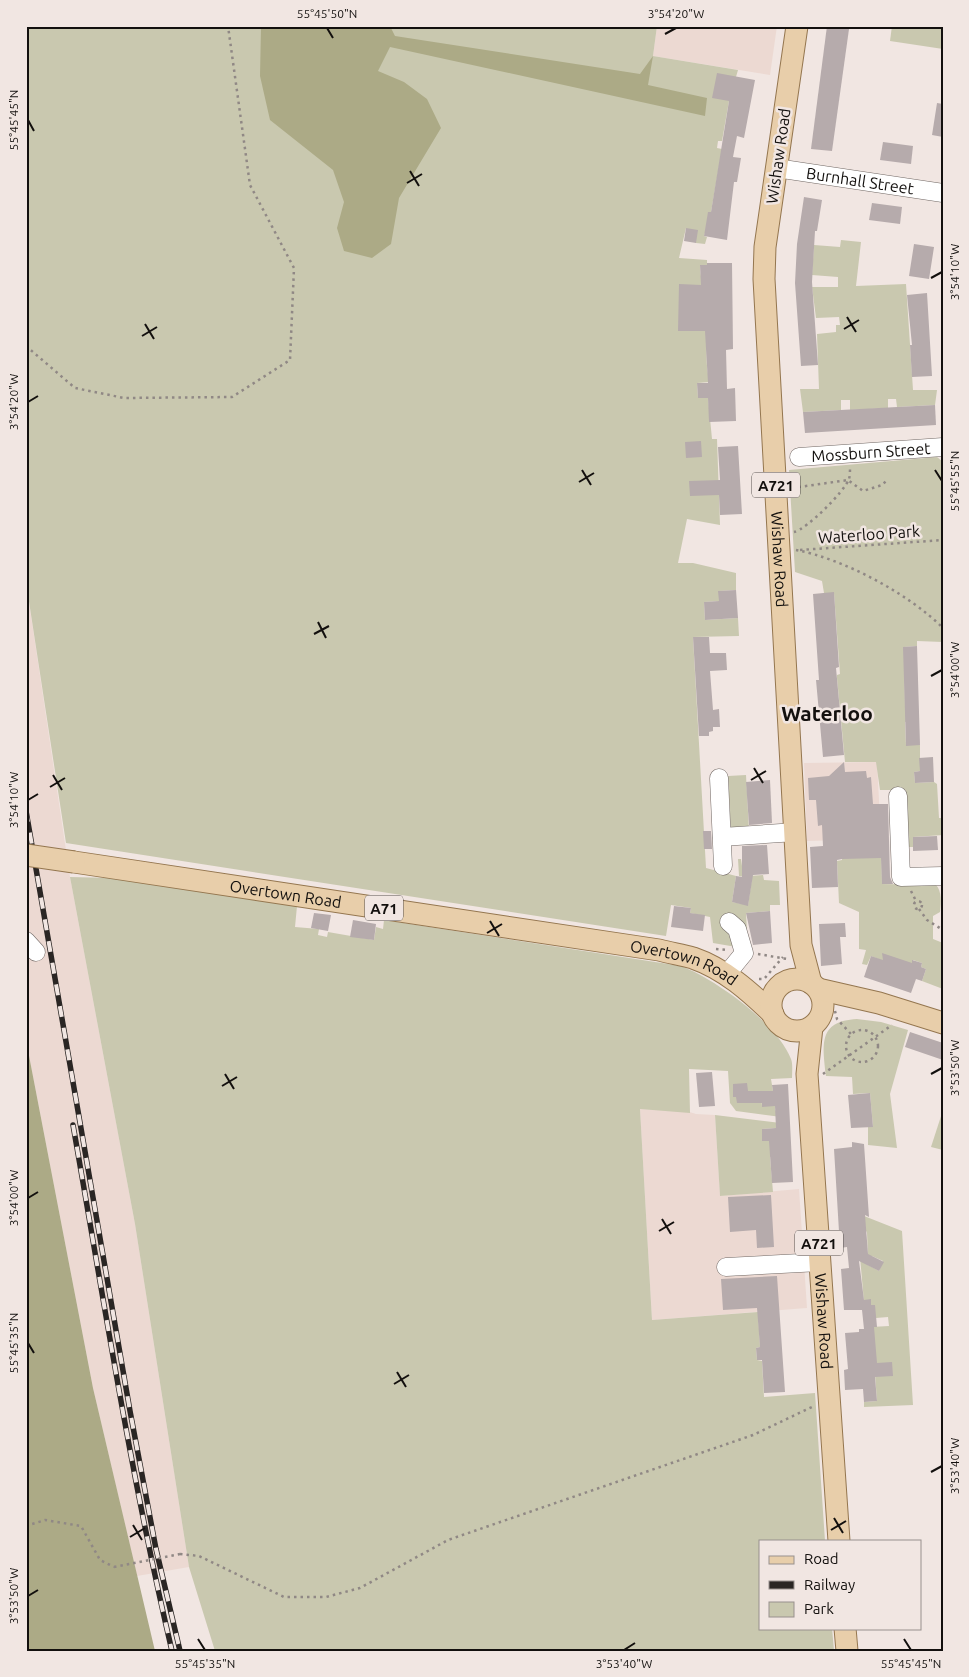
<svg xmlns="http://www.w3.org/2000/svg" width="969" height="1677" font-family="Ubuntu,sans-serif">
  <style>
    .built { fill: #ecd9d2 }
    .green { fill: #c9c8af; fill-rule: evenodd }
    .forest { fill: #acaa86 }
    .building { fill: #b6abac }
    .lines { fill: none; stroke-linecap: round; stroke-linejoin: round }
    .minor-casing { stroke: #716864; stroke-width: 19 }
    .major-casing { stroke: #94764f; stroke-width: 23 }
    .path { stroke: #908885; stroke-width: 2.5; stroke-dasharray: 2.5 4; stroke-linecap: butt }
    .minor { stroke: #fff; stroke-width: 18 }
    .major { stroke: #e8ceaa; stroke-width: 21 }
    .rail-casing { stroke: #2a2624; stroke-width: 5.5 }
    .rail { stroke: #f1e6e2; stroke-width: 4; stroke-dasharray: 11; stroke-linecap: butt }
    .major-bridge-casing { stroke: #94764f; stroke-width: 23; stroke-linecap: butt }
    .path-bridge { stroke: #908885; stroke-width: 2.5; stroke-dasharray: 2.5 4; stroke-linecap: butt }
    .major-bridge { stroke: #e8ceaa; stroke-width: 21 }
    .ticks { fill: none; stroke: #13100e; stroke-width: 2 }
    .labels { text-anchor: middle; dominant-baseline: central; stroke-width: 5; stroke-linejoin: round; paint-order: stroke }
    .shield { fill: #f1e6e2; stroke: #56504e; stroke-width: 1 }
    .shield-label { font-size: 15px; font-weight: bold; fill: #13100e }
    .street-label { font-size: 16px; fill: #13100e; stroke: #f1e6e2 }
    .district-label { font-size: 21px; font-weight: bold; fill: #13100e; stroke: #f1e6e2 }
    .neatline { fill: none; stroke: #13100e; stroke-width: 2 }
    .ticks-label { font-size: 12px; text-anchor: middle; fill: #13100e }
  </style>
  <rect width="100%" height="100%" fill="#f1e6e2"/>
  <g class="built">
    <path d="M657,26H777L770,75L653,56Z"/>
    <path d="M26,582L70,877L135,1224L189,1567L137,1576L93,1388L26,1040Z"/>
    <path d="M877,762L881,839L807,841L804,763Z"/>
    <path d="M640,1109L683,1110L696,1114L715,1115L720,1196L799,1189L807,1308L652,1320Z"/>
  </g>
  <g class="green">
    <path d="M26,26H657L653,56L738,70L729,101L722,141H718L717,148L722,149L711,212L704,236L707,237L705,244L696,243L686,228L679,258L707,260V265L700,266C700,281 707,296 708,312C709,336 703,359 710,382L697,383L698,398H708L712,439H717L720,525L687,519L678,563H693L736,573V590L719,591V601L704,602L705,620L738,618L739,636L693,637L706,868L736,876L732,902L748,905L752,878L739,876L738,859H741L742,866H748L749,876L763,875L764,880L779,881L780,905H770V911L746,913L748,949L713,943L710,917L690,913L691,908L671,905L666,936L66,843L26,582Z"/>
    <path d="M892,26H943V49L890,41Z"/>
    <path d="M841,240L861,242L856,286L906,284L913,390H937L935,405L897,407L896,399H888V408L850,410V400H841V410L803,412L800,389H819L817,334L836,332V325H840L839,317L816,318L812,287H838V277L812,275L814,245L840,247Z"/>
    <path d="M937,457L943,462V642L917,641V646L904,647L905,707L916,721L905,722L906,745H920V771L914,772L915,783L934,782L937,784L939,818H943V835L913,837V847H907L906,790H880L876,762H845L837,678V675L840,674L834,593H824L822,581L795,572L789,470Z"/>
    <path d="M746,775L749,831L731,833L728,776Z"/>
    <path d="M881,839L882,884L936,885C942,891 941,903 940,912L933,916V939L943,943V989L922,981L926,969L921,967L922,963L913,960L912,963L896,966L871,956L867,965L862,964L866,950L859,949V912L839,903L837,861L842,860V851Z"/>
    <path d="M70,877L112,878L297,906L295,927L319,929L318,935L327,937L328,932L374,940L376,927L383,929L384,920L681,966C715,979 777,1023 791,1059C793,1064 792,1072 792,1078L771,1079L773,1091H761L762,1106H775V1110L789,1118L736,1111L730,1103L728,1071L689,1069L690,1113L640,1109L652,1320L758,1312L760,1347L756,1348L757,1360L762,1361L764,1397L815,1393L825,1541H760V1628H832L834,1651H215L189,1567L135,1224Z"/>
    <path d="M857,1019L881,1022L908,1030L890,1094L897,1148L868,1145V1127H873L870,1093L853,1094L852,1077L826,1076C823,1046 817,1021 857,1019Z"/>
    <path d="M943,1110V1150L931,1147Z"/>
    <path d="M715,1115L789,1124V1127L762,1129V1141L776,1140L791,1156L770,1157L773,1192L720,1196Z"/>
    <path d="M859,1214L902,1231L913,1405L864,1407V1402L877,1401L875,1374L866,1356L876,1355L871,1327L889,1326L888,1317L876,1318L870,1305L864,1302L860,1257L868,1256L867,1233ZM872,1256L883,1261L879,1271L868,1265Z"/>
  </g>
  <g class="forest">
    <path d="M261,26H390L395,36L640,74L653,56L648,85L707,98L705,116L390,47L378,71L404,82L427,99L441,128L399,198L391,244L372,258L344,251L337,228L344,202L333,170L270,120L260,76Z"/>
    <path d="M26,1040L93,1388L155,1651H26Z"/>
  </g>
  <g class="building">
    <path d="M827,26L849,29L832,151L811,149Z"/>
    <path d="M717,73L755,80L744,138L737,136L733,157L741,158L737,182H734L727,240L704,236L708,212H711L729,101L712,98Z"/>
    <path d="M937,103L943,104V137L932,135Z"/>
    <path d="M883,142L913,146L911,164L880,160Z"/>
    <path d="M804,197L822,200L817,231H815L812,282L818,365L801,366L795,283L797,244Z"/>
    <path d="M872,203L902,207L900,224L869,220Z"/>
    <path d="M686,228L698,230L696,243L684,241Z"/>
    <path d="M914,244L934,247L929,279L909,276Z"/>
    <path d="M707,263H732L733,349L726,350L727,389L735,388L736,421L709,422L708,398H698L697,383H708L705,331H678L679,284L701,285L700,265H707Z"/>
    <path d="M927,293L932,376L912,377L910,345H912L907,295Z"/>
    <path d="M935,405L936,425L805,433L803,412Z"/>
    <path d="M701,441L702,457L686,458L685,442Z"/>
    <path d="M738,446L742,514L720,515L719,495L690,496L689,481L720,480L718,447Z"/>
    <path d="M736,590L738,618L705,620L704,602L719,601L718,591Z"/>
    <path d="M834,592L839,667L836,668L844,755L823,757L816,680H819L813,594Z"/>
    <path d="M693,637H709L710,653H726L727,670L710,671L713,710L719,709L720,727H713V731L709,732V736H699Z"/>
    <path d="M917,646L920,745L906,746L903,647Z"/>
    <path d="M933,757L934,782L915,783L914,772L920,771L919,758Z"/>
    <path d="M844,762L845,772L866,771L867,778L871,777L873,804H888L890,877L893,884H882L881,858L842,859L837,860L838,887L812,888L810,847L823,846L822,825L818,826L816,800H809L808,778L829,776Z"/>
    <path d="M770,780L772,823L749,825L746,782Z"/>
    <path d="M703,831H711L712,849H704Z"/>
    <path d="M937,836L938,850L913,851V837Z"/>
    <path d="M767,845L769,874L753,875L748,906L732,902L736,876L742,877V846Z"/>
    <path d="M674,906L691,908L690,913L705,915L703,931L671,927Z"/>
    <path d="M770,911L772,943L753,945L746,913Z"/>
    <path d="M314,913L331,915L328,931L311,928Z"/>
    <path d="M353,920L376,924L374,940L350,937Z"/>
    <path d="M845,923L846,937H840L842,964L821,966L819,924Z"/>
    <path d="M882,953L912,963V960L922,963L921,967L926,969L922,981L916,979L911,993L864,977L871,956L883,960Z"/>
    <path d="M910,1032L943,1043V1060L905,1047Z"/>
    <path d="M712,1072L715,1106L699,1107L696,1073Z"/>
    <path d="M747,1083L748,1091H773L772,1085L788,1084L793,1182L772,1183L769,1141H762V1129L776,1128L775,1106L762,1107V1103H737L736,1097H733V1084Z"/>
    <path d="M870,1093L873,1127L851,1128L848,1095Z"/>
    <path d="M852,1142L864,1144L869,1217L865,1215L868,1254L884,1262L879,1271L859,1261L864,1300L871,1299V1305H875L877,1327H874L877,1363L892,1362L893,1376L875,1377L877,1401L864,1402L863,1389L845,1390L844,1370L848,1369L845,1333L859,1332V1329H864L862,1310H844L841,1269L849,1268L847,1247L840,1248L834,1149L852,1147Z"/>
    <path d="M771,1195L774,1247L757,1248L756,1230L730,1232L728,1197Z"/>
    <path d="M777,1276L785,1392L764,1393L762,1360H757L756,1348L760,1347L757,1308L723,1310L721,1279Z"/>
  </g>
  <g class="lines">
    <g class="minor-casing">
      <g id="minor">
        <path id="s1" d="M776,168L943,193"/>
        <path id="s2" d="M799,457L943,447"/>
        <path d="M719,778L723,866"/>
        <path d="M898,796L901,877L943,876"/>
        <path d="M722,837L796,832"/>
        <path d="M26,941L36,952"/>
        <path d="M726,975L744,953L737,929L729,922"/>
        <path d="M726,1267L820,1262"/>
      </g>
    </g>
    <g class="major-casing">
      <g id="major">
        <path id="s3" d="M797,26L765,247L764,279L801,945L811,983"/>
        <path id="s4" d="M74,862L659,950C670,953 683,955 693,958C725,969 750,992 773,1014"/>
        <circle cx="797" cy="1005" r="26"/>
        <path d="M818,989L879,1003L943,1023"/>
        <path id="s5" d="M812,1027L807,1074L839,1541"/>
        <path d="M845,1628L847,1651"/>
      </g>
    </g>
    <g class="path">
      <path d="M26,346L75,388L124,398L232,397L290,360L294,268L250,185L228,26"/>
      <path d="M792,488L848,480L863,491L882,485L888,479"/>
      <path d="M794,532C807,529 844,492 849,479C850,476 850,471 850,467"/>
      <path d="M796,550C844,559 909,594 943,628"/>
      <path d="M800,550L943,540"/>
      <path d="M911,891L916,901"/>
      <circle cx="918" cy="905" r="4"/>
      <path d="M919,909L927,920L943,930"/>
      <path d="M716,949L728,950"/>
      <path d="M758,954L787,959"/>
      <path d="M759,979H764L783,957"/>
      <path d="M835,1011L837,1019L851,1034"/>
      <circle cx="862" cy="1046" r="16"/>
      <path d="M823,1074L892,1025"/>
      <path d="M26,1526L45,1520L81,1526L100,1560L114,1567"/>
      <path d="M180,1554L199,1556L284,1597H326L360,1588L448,1540L753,1435L814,1406"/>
    </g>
    <use href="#minor" class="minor"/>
    <use href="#major" class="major"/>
    <g class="rail-casing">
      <g id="rail">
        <path d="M26,811L130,1411L156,1549L180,1651"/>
        <path d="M73,1125C104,1301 131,1477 172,1651"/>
      </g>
    </g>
    <use href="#rail" class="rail"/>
    <g class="major-bridge-casing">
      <path id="major-bridge" d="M26,855L74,862"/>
    </g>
    <path class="path-bridge" d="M114,1567L180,1554"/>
    <use href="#major-bridge" class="major-bridge"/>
  </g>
  <path class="ticks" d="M327,28L333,38M665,34L676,28M28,120L34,131M410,171L419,186M407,183L422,174M931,278L942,272M847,317L856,332M145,324L154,339M844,329L859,320M142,336L157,327M28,402L38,396M582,470L591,485M935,470L942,481M579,482L594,473M318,622L326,638M314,634L329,626M931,676L942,670M754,768L763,783M53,775L62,790M751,780L766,771M50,787L65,778M28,800L38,794M490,921L499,936M487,933L502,924M225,1074L234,1089M931,1074L942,1068M222,1086L237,1077M28,1198L38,1192M662,1219L671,1234M659,1231L674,1222M28,1343L34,1353M397,1372L406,1387M394,1384L409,1375M931,1472L942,1466M834,1518L843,1533M133,1525L142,1540M831,1530L846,1521M130,1537L145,1528M28,1596L38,1590M198,1639L205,1650M904,1639L911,1650M624,1650L635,1643"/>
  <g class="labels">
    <g class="shield">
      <rect x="752" y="472.5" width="48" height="25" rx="4"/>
      <rect x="365" y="895.5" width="38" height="25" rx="4"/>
      <rect x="795" y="1230.5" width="48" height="25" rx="4"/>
    </g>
    <g class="shield-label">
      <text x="776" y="485">A721</text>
      <text x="384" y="908">A71</text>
      <text x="819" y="1243">A721</text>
    </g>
    <g class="street-label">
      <text transform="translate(778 156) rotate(-82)">Wishaw Road</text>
      <text stroke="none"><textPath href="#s1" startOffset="85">Burnhall Street</textPath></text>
      <text stroke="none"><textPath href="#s2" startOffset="72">Mossburn Street</textPath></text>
      <text transform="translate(869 534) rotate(-4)">Waterloo Park</text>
      <text stroke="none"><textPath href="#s3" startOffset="536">Wishaw Road</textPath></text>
      <text stroke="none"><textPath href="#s4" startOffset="214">Overtown Road</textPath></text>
      <text stroke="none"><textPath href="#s4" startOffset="619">Overtown Road</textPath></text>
      <text stroke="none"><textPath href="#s5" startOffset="295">Wishaw Road</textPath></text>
    </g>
    <g class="district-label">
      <text x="827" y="713">Waterloo</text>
    </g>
  </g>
  <rect width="969" height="1677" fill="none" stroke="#f1e6e2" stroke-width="55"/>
  <rect x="759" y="1540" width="162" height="90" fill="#f1e6e2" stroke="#98908d"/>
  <rect x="769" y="1556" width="25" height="8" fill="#e8ceaa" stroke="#98908d"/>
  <text x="804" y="1564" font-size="15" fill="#13100e">Road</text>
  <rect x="769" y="1581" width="25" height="8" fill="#2a2624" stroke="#98908d"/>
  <text x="804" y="1590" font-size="15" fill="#13100e">Railway</text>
  <rect x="769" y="1602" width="25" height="15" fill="#c9c8af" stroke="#98908d"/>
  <text x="804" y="1614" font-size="15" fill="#13100e">Park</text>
  <rect x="28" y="28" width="914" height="1622" class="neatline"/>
  <g class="ticks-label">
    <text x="327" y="18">55°45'50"N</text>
    <text x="676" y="18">3°54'20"W</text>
    <text transform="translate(14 120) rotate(-90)" y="4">55°45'45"N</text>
    <text transform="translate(955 272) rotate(-90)" y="4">3°54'10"W</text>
    <text transform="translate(14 402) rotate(-90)" y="4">3°54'20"W</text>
    <text transform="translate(955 481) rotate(-90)" y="4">55°45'55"N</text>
    <text transform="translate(955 670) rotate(-90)" y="4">3°54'00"W</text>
    <text transform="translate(14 800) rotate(-90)" y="4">3°54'10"W</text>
    <text transform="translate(955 1068) rotate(-90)" y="4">3°53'50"W</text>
    <text transform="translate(14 1198) rotate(-90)" y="4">3°54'00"W</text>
    <text transform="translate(14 1343) rotate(-90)" y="4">55°45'35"N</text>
    <text transform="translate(955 1466) rotate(-90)" y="4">3°53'40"W</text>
    <text transform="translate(14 1596) rotate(-90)" y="4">3°53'50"W</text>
    <text x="205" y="1668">55°45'35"N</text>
    <text x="624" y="1668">3°53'40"W</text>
    <text x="911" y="1668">55°45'45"N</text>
  </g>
</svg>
